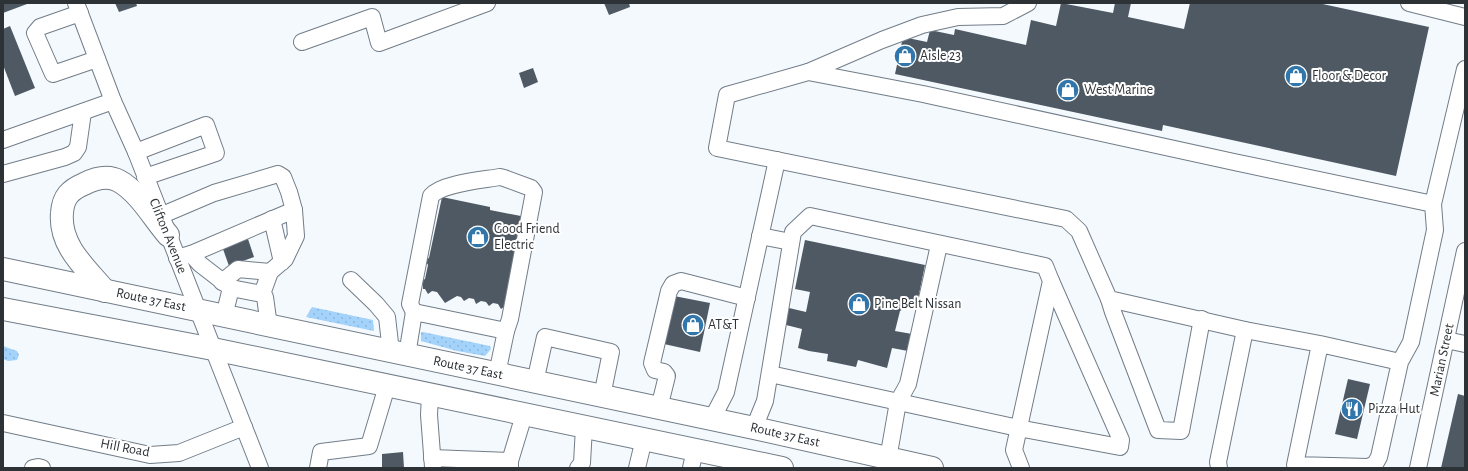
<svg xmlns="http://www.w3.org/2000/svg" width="1468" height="471" font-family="'Alegreya Sans',sans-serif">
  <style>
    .grass { fill: url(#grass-dots) }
    .building { fill: #4e5963 }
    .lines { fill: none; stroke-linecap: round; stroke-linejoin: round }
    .minor-casing { stroke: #727d88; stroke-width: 18 }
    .highway-casing { stroke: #727d88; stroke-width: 24 }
    .minor { stroke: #fff; stroke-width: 16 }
    .highway { stroke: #fff; stroke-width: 22 }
    .labels { text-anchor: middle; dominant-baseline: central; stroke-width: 4; stroke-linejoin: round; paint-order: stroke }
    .poi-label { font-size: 14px; fill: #2d3236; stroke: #fff; text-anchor: start }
    .street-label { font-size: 14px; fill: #2d3236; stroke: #fff }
  </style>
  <defs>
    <pattern id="grass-dots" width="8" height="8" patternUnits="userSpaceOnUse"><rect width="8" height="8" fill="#a3d2fa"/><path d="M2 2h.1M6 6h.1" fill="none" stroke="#8db5d7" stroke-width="1.8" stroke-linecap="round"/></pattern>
  </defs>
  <rect width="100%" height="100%" fill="#f4f9fe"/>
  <g class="grass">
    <path d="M312,307L373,320L374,331L306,317Z"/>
    <path d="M421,332H423L490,346L491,349L485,356L457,351L421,341Z"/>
    <path d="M3,346L17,351L19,355L17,360L8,361L3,359Z"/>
  </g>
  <g class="building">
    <path d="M3,3H27V4L3,13Z"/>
    <path d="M115,3H136L137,6L119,12Z"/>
    <path d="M604,3H629L630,7L609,15Z"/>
    <path d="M1061,3L1113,13L1115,3H1131L1128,17L1184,29L1190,3H1318L1429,27L1396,176L1163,125L1162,131L895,74L903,37L927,42L930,30L954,35L955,29L1026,45L1031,20L1056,26Z"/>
    <path d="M10,26L35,88L15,96L3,65V29Z"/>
    <path d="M533,68L538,82L524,88L519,73Z"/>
    <path d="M442,197L490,207V210L526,217L505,306L501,309L498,304L493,303L489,306L486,302L481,301L476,304L474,299L469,298L464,301L461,297L457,296L445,303L437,292L432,291L428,294L425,289H423V286L420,282L425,279L428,265L425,260L429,258Z"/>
    <path d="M248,239L254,257L229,266L223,249Z"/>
    <path d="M805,240L925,265L918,299L900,311L895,331L912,334L908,351L892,348L887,368L858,360L856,367L827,361L828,354L809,351L798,348L802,329L786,325V317L789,308L806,312L810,292L795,289Z"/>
    <path d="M674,296L710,303L700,352L664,344Z"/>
    <path d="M1348,379L1370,384L1357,439L1335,434Z"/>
    <path d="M1458,394L1465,396V468H1441Z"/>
    <path d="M403,452L404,468H382V454Z"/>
  </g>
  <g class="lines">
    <g class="minor-casing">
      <g id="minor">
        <path d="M76,3L113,101L136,152L260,468"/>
        <path d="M1409,3L1465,17"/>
        <path d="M80,13L40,27L35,33L53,74L97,59"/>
        <path d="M302,42L372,17L379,43L487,3"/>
        <path d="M808,72L882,40L922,25L958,17L1003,16L1028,3"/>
        <path d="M3,140L113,101"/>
        <path d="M136,152L206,125L216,153L145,177"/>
        <path d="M3,174L65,157L74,153L78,147L83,112"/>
        <path d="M1433,204L1465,69"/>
        <path d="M160,216L214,193L278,174L283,177L289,192L294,210"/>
        <path d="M272,219L282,262"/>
        <path d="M760,236L791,242"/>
        <path d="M191,254L200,264L231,288L262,294L265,297L269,326"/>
        <path d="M177,258L191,254L294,210L296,236L285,259L270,272L262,294"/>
        <path d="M351,280L376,304L387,317L391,352"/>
        <path d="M222,282L238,269L270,272"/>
        <path d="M1109,299L1113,312L1158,430L1181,431L1202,319"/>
        <path d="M414,312L410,304L431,196C442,183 483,180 500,177L504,178L531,188L534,192L510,319L506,331"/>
        <path d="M224,316L231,288"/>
        <path d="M1446,340L1465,344"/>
        <path d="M1320,344L1295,465L1368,467L1375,464L1379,457L1400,362L1411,342L1435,230L1433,204L1234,162L923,94L808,72L727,95L717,148L1066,219L1079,231L1109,299L1245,330L1320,344L1400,362"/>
        <path d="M407,355L414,312L506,331L497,374"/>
        <path d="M770,374L1018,428L1120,447L1121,440L1051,281"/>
        <path d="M535,382L545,337L611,352L602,396"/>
        <path d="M430,395L429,415L433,467"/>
        <path d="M659,408L667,376L664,372L655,370L652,363L669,291L673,284L681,281L747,298"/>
        <path d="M712,419L726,392L777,160"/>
        <path d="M3,423L150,455L179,453L244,427"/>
        <path d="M754,428L765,401L793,232L810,216L1045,266L1051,281L1014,450L1021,468"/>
        <path d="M432,458L510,461"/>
        <path d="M888,459L898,402L908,384L939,245"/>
        <path d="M33,468L38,467L42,468"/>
        <path d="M318,468L321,452L369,446L387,386"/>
        <path d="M510,468V461L524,415"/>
        <path d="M578,468L582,463L584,427"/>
        <path d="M637,468L644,439"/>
        <path d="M691,468L695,450"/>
        <path d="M1219,468L1218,462L1245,330"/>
        <path d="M1418,468L1465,251"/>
      </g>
    </g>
    <g class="highway-casing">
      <g id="highway">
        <path d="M3,269L754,428L932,468"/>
        <path d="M105,291C86,268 59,246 62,213C63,197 70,190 84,184C96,178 108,175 119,181C139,192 154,219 168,235"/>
        <path d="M3,309L213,349L782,468"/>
      </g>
    </g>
    <use href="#minor" class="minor"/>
    <use href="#highway" class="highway"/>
  </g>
  <defs>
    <g id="shop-disc" transform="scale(1.15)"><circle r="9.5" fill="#3176ab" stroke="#fff"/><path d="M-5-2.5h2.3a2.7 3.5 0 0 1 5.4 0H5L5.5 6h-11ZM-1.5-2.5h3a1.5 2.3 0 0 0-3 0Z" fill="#fff"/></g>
    <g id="restaurant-disc" transform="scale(1.15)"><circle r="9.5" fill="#3176ab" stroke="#fff"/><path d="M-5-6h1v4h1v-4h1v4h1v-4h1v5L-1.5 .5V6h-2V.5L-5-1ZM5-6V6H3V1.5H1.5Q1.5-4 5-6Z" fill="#fff"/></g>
  </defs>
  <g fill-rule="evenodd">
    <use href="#shop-disc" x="905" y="56"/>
    <use href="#shop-disc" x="1296" y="76"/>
    <use href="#shop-disc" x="1068" y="90"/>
    <use href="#shop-disc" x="478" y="237"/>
    <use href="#shop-disc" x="859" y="304"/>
    <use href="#shop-disc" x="693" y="325"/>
    <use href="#restaurant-disc" x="1352" y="409"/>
  </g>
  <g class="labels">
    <g class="poi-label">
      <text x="920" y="56">Aisle 23</text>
      <text x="1312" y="76">Floor &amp; Decor</text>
      <text x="1084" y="90">West Marine</text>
      <text x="494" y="229">Good Friend<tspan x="494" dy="16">Electric</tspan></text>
      <text x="874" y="304">Pine Belt Nissan</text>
      <text x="708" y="325">AT&amp;T</text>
      <text x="1368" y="409">Pizza Hut</text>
    </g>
    <g class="street-label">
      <text transform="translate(168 236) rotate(68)">Clifton Avenue</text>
      <text transform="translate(151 300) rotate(12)">Route 37 East</text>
      <text transform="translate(1442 360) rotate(-78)">Marian Street</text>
      <text transform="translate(468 368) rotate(12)">Route 37 East</text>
      <text transform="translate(785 435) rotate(13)">Route 37 East</text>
      <text transform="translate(125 448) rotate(11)">Hill Road</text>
    </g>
  </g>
  <rect width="1468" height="471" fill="none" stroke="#2d3236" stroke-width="8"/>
</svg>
